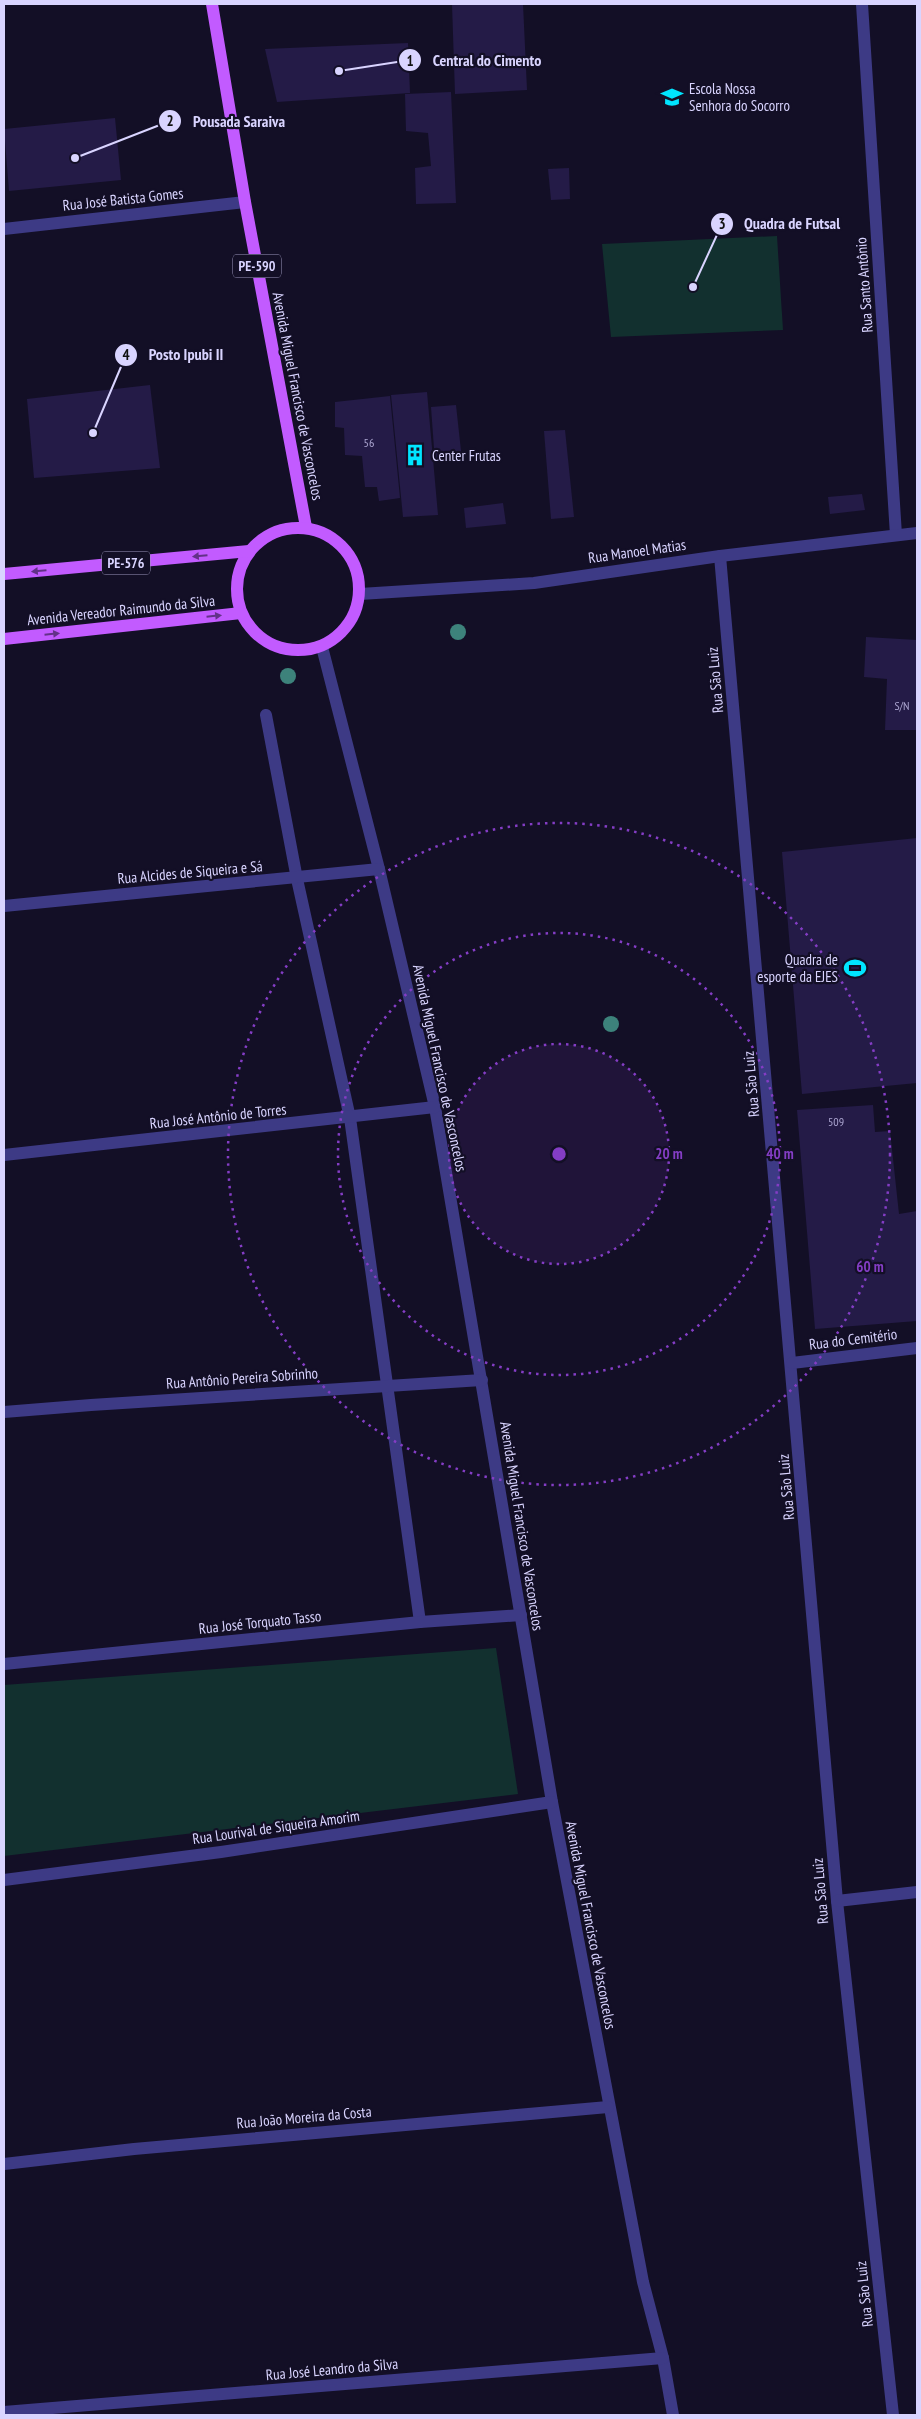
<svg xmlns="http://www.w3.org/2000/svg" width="921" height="2419" font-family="'PT Sans Narrow',sans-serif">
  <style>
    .green { fill: #12302f }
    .building { fill: #241b47 }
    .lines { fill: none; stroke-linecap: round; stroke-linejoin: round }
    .minor { stroke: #3d3a85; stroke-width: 12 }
    .major { stroke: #c25bff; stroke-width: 12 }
    .tree { fill: #3d827b }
    .oneway { fill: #623188 }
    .ring { fill: none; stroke: #843dc5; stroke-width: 2.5; stroke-dasharray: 2.5 5 }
    .labels { text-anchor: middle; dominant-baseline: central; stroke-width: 4.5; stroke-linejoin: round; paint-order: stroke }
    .number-label { font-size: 12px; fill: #aca6d1 }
    .shield { fill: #130f26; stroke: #9e99be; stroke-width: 1 }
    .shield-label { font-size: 14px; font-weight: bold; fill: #d9d4ff }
    .poi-label { font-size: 15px; fill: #d9d4ff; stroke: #130f26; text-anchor: start }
    .street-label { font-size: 15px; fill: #d9d4ff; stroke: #130f26 }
    .centre { fill: #843dc5; stroke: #130f26; stroke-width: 2.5 }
    .ring-label { font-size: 15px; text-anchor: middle; font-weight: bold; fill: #843dc5; stroke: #130f26; stroke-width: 4.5; stroke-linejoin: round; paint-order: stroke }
    .leader { fill: none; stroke: #d9d4ff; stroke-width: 2 }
    .callout-dot { fill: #d9d4ff; stroke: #130f26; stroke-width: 2 }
    .mark-label { font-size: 15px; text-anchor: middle; font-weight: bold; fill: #111 }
    .callout-label { font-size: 16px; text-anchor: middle; font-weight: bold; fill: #d9d4ff; stroke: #130f26; stroke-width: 4.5; stroke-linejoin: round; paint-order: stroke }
  </style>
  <rect width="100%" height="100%" fill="#130f26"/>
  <g class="green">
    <path d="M777,236L783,330L611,337L602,244Z"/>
    <path d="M496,1648L518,1794L4,1856V1685Z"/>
  </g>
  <g class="building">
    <path d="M452,4H523L527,90L455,94Z"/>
    <path d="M408,43L410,93L277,102L265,49Z"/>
    <path d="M451,92L456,203L416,204L415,168L431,166L428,133L406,131L405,94Z"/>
    <path d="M115,118L121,180L9,191L4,129Z"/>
    <path d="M569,168L570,199L551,200L548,169Z"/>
    <path d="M150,385L160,468L34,478L27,399Z"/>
    <path d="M427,392L438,515L403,517L391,395Z"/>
    <path d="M390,396L400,498L379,501L377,487H365L362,456L345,455L344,428L335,427V402Z"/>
    <path d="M456,405L462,460L435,462L431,407Z"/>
    <path d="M565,430L574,517L551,519L544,431Z"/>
    <path d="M862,494L865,510L830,514L828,497Z"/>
    <path d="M503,503L506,524L466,528L464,508Z"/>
    <path d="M866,637L917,640V730H885L887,679L864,677Z"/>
    <path d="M917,838V1083L802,1094L782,852Z"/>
    <path d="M873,1105L875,1132L890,1131L899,1214L917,1211V1321L815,1329L797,1110Z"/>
  </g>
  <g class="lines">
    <g class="minor">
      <path d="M862,4L896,535"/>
      <path d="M4,229L245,202"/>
      <path d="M720,556L837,1901L893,2415"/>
      <path d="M360,594L534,583L720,556L917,533"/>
      <path d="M322,647L379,869L435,1107L552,1802L643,2282L663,2358L673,2415"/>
      <path d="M266,715L297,879L350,1118L420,1622"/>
      <path d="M4,906L379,869"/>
      <path d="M4,1155L435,1107"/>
      <path d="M792,1363L917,1348"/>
      <path d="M4,1412L91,1405L482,1380"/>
      <path d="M4,1664L420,1622L521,1615"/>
      <path d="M4,1880L221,1852L552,1802"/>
      <path d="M837,1901L917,1892"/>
      <path d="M4,2164L134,2149L608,2107"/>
      <path d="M4,2412L663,2358"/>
    </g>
    <g class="major">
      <path d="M212,4L245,202L306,527"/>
      <circle cx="298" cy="589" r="61"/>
      <path d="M4,574L249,551"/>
      <path d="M4,639L241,613"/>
    </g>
  </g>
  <g class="tree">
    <circle cx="458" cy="632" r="8"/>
    <circle cx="288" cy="676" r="8"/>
    <circle cx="611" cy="1024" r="8"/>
  </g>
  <defs><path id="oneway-solid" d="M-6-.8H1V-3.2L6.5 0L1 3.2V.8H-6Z" transform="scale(1.25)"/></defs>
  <g class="oneway">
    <use href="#oneway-solid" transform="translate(200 556) rotate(175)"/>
    <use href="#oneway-solid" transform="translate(39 571) rotate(175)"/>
    <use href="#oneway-solid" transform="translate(214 616) rotate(-6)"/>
    <use href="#oneway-solid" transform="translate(52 634) rotate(-6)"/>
  </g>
  <circle cx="559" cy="1154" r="110" fill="#843dc5" fill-opacity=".12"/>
  <g class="ring">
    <circle cx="559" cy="1154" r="110"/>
    <circle cx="559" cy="1154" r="221"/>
    <circle cx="559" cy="1154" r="331"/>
  </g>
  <defs>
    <g id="school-bare" transform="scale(1.725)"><path d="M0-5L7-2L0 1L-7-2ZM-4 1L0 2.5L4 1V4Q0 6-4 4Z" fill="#00e5ff" stroke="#130f26" stroke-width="2.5" paint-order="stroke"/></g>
    <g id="building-bare" transform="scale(1.725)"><path d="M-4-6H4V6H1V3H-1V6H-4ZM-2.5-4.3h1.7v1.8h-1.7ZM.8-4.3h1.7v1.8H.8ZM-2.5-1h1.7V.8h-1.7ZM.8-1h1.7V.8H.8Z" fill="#00e5ff" stroke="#130f26" stroke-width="2.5" paint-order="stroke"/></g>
    <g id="stadium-bare" transform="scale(1.725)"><path d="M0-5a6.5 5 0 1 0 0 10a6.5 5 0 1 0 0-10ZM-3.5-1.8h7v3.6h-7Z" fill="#00e5ff" stroke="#130f26" stroke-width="2.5" paint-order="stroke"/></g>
  </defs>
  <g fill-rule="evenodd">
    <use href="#school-bare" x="672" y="97"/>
    <use href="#building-bare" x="415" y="455"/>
    <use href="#stadium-bare" x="855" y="968"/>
  </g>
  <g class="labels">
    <g class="number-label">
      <text x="369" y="442">56</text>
      <text x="902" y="705">S/N</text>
      <text x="836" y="1121">509</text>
    </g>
    <g class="shield">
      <rect x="233" y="254.5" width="48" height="23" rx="4"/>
      <rect x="102" y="551.5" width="48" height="23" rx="4"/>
    </g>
    <g class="shield-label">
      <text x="257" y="266">PE-590</text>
      <text x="126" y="563">PE-576</text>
    </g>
    <g class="poi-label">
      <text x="689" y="88">Escola Nossa<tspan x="689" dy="17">Senhora do Socorro</tspan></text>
      <text x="432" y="455">Center Frutas</text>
      <text x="838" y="959" text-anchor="end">Quadra de<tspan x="838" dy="17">esporte da EJES</tspan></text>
    </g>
    <g class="street-label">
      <text transform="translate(123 199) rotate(-6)">Rua José Batista Gomes</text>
      <text transform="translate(864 285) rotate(-94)">Rua Santo Antônio</text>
      <text transform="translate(298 396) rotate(79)">Avenida Miguel Francisco de Vasconcelos</text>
      <text transform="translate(637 551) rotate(-8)">Rua Manoel Matias</text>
      <text transform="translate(121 610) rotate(-6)">Avenida Vereador Raimundo da Silva</text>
      <text transform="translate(715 680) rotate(-95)">Rua São Luiz</text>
      <text transform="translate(190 872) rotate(-5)">Rua Alcides de Siqueira e Sá</text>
      <text transform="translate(440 1068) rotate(78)">Avenida Miguel Francisco de Vasconcelos</text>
      <text transform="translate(751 1084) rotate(-95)">Rua São Luiz</text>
      <text transform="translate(218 1116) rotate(-6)">Rua José Antônio de Torres</text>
      <text transform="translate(853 1339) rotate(-7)">Rua do Cemitério</text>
      <text transform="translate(242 1378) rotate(-4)">Rua Antônio Pereira Sobrinho</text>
      <text transform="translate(786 1487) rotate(-95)">Rua São Luiz</text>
      <text transform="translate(522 1526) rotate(81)">Avenida Miguel Francisco de Vasconcelos</text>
      <text transform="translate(260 1622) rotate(-6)">Rua José Torquato Tasso</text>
      <text transform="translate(276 1827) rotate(-8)">Rua Lourival de Siqueira Amorim</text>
      <text transform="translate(820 1891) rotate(-95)">Rua São Luiz</text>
      <text transform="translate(591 1925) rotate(79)">Avenida Miguel Francisco de Vasconcelos</text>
      <text transform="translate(304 2117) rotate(-5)">Rua João Moreira da Costa</text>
      <text transform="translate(864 2294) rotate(-96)">Rua São Luiz</text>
      <text transform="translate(332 2369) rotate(-5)">Rua José Leandro da Silva</text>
    </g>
  </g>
  <circle cx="559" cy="1154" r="8" class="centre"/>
  <g class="ring-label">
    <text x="669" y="1159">20 m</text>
    <text x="780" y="1159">40 m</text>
    <text x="870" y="1272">60 m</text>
  </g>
  <path class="leader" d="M339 71L410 60M75 158L170 121M693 287L722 224M93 433L126 355"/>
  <g class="callout-dot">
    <circle cx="339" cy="71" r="5"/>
    <circle cx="75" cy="158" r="5"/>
    <circle cx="693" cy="287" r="5"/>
    <circle cx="93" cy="433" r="5"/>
    <circle cx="410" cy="60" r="12"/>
    <circle cx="170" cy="121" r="12"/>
    <circle cx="722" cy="224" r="12"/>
    <circle cx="126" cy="355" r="12"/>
  </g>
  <g class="mark-label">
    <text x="410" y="66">1</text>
    <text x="170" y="126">2</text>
    <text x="722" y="229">3</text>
    <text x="126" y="360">4</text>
  </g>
  <g class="callout-label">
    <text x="487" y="66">Central do Cimento</text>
    <text x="239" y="127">Pousada Saraiva</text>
    <text x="792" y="229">Quadra de Futsal</text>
    <text x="186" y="360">Posto Ipubi II</text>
  </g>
  <rect width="921" height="2419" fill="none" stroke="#d9d4ff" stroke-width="10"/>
</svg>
